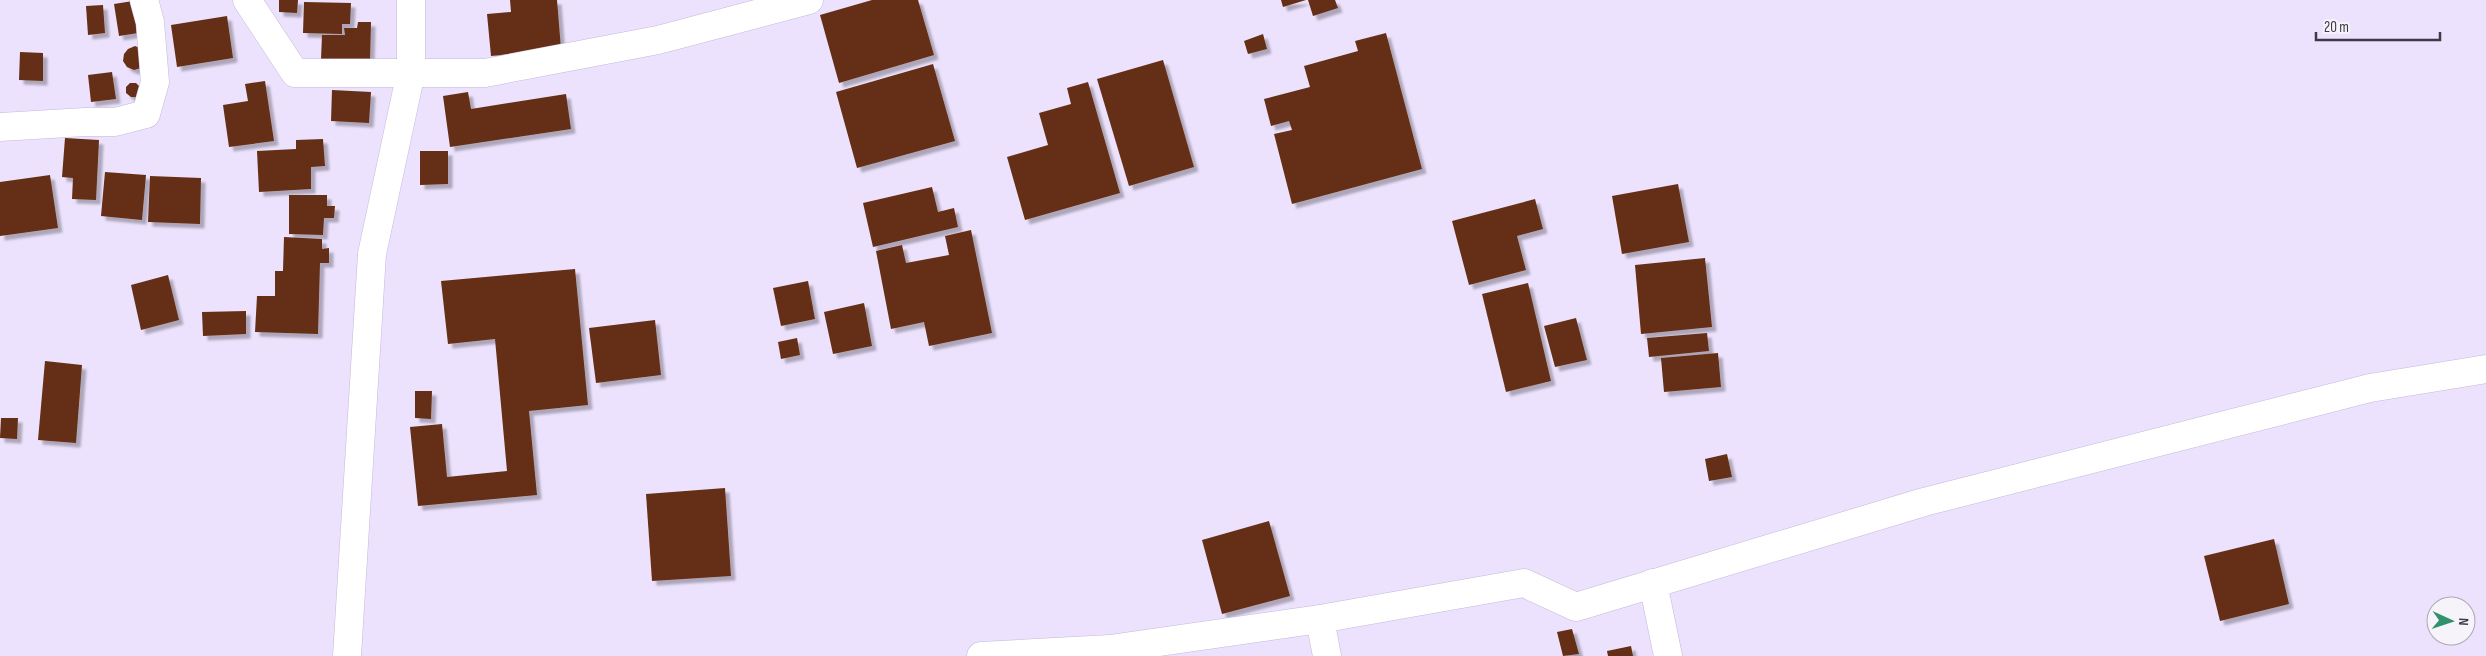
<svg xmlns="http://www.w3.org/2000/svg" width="2486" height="656" font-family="'Sofia Sans Condensed',sans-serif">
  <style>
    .building { fill: #652f12; filter: url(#shadow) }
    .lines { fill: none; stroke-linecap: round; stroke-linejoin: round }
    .minor-casing { stroke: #c4b9d9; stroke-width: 29 }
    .minor { stroke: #fff; stroke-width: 28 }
  </style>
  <defs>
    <filter id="shadow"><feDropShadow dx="4.5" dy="4.5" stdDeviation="1" flood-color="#0004"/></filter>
  </defs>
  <rect width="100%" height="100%" fill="#ece2fd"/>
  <g class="building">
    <path d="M279,0H298L297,13L279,12Z"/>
    <path d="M510,0H557L561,49L491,56L487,14L511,12Z"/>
    <path d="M872,0H918L934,55L839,83L820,15Z"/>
    <path d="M1281,0H1306L1283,7Z"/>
    <path d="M1308,0H1335L1338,8L1313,16Z"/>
    <path d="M133,1L138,33L119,36L114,4Z"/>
    <path d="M304,2L351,3L350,24H342V34L303,33Z"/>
    <path d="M103,5L105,33L88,35L86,6Z"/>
    <path d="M227,16L233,58L177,67L171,25Z"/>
    <path d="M358,22H371L370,61L321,59L322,35H345L344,28H357Z"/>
    <path d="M1386,33L1422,169L1292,204L1274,134L1292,130L1289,121L1271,126L1264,99L1310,87L1304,66L1358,51L1355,41Z"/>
    <path d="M1263,34L1267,49L1248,54L1244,41Z"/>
    <path d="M135,46L142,49L141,68L134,70L127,67L123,61L124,54L128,49Z"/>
    <path d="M20,52L43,53V81L19,80Z"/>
    <path d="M1163,60L1194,167L1129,186L1097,79Z"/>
    <path d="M933,64L955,141L857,168L836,92Z"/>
    <path d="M112,72L116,99L91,102L88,75Z"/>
    <path d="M265,81L274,141L229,147L223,105L248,101L245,84Z"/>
    <path d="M1088,82L1120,193L1025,220L1007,157L1048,145L1039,113L1071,104L1067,88Z"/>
    <path d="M130,83H136L140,87L137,97H131L126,93V87Z"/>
    <path d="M332,90L371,92L369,123L331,121Z"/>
    <path d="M468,92L471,109L566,94L571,129L450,147L443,96Z"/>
    <path d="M65,138L99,140L96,200L72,199L73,178L62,177Z"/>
    <path d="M323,139L325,166L311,167V189L259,192L257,151L296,149V140Z"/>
    <path d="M420,151H448V184L420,185Z"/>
    <path d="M105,172L146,175L142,220L101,216Z"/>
    <path d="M50,175L58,228L0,236V182Z"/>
    <path d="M150,176L201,178L200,224L148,222Z"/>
    <path d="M1678,184L1689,242L1622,254L1612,196Z"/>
    <path d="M932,187L938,212L954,208L958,227L873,247L863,203Z"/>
    <path d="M289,195H327V206H335L334,218H324L323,235L289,234Z"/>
    <path d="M1535,199L1543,229L1517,236L1526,270L1469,285L1452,221Z"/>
    <path d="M971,230L992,333L929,346L924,322L891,329L876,251L902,245L906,263L949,255L945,236Z"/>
    <path d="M284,237L322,239V249L329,248V263H320L318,334L255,332L257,296H275V271H283Z"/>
    <path d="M1705,258L1712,327L1641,334L1635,265Z"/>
    <path d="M575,269L588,405L529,411L537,495L418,506L410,427L442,424L447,477L507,471L495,339L448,344L441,281Z"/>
    <path d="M168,275L179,320L141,330L131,285Z"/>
    <path d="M808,281L815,319L781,326L773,288Z"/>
    <path d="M1528,283L1551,381L1506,392L1482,294Z"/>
    <path d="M864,303L872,346L833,354L824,312Z"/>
    <path d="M246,311V334L203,336L202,312Z"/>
    <path d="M1576,318L1587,360L1555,367L1544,326Z"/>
    <path d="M655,320L661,375L596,383L589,328Z"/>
    <path d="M1707,333L1709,351L1649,357L1647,338Z"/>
    <path d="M797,338L800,355L781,359L778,342Z"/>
    <path d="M1718,353L1721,387L1664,392L1661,358Z"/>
    <path d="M45,361L82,365L76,443L38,440Z"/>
    <path d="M415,391H432L431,419L415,418Z"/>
    <path d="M1,418H18L17,439L0,438Z"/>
    <path d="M1727,454L1732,477L1709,481L1705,459Z"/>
    <path d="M725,488L731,576L652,581L646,494Z"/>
    <path d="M1269,521L1290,596L1222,614L1202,540Z"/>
    <path d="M2274,539L2289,604L2220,621L2204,556Z"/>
    <path d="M1572,629L1579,654L1563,656L1557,632Z"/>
    <path d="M1631,646L1633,656H1608L1607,651Z"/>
  </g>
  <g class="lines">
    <g class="minor-casing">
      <g id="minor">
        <path d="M247,0L295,73H485L658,40L809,0"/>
        <path d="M0,127L85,122H115L146,114L155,82L150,22L144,0"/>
        <path d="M1653,583L1668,656"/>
        <path d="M1320,619L1524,583L1576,607L1924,502L2370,388L2486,369"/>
        <path d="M347,656L372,254L411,72V0"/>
        <path d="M981,656L1110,649L1320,619L1327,656"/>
      </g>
    </g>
    <use href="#minor" class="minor"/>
  </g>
  <g transform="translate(2451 621) rotate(93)"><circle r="24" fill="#f6f4fa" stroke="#aca9b2"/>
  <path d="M0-4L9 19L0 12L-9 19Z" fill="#30926c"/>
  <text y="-8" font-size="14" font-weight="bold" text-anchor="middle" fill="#3e3946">N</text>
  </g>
  <path d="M2316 32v8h124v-8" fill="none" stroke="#3e3946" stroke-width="2.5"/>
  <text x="2324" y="32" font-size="15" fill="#3e3946" stroke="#f6f4fa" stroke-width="4" paint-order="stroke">20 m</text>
</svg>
